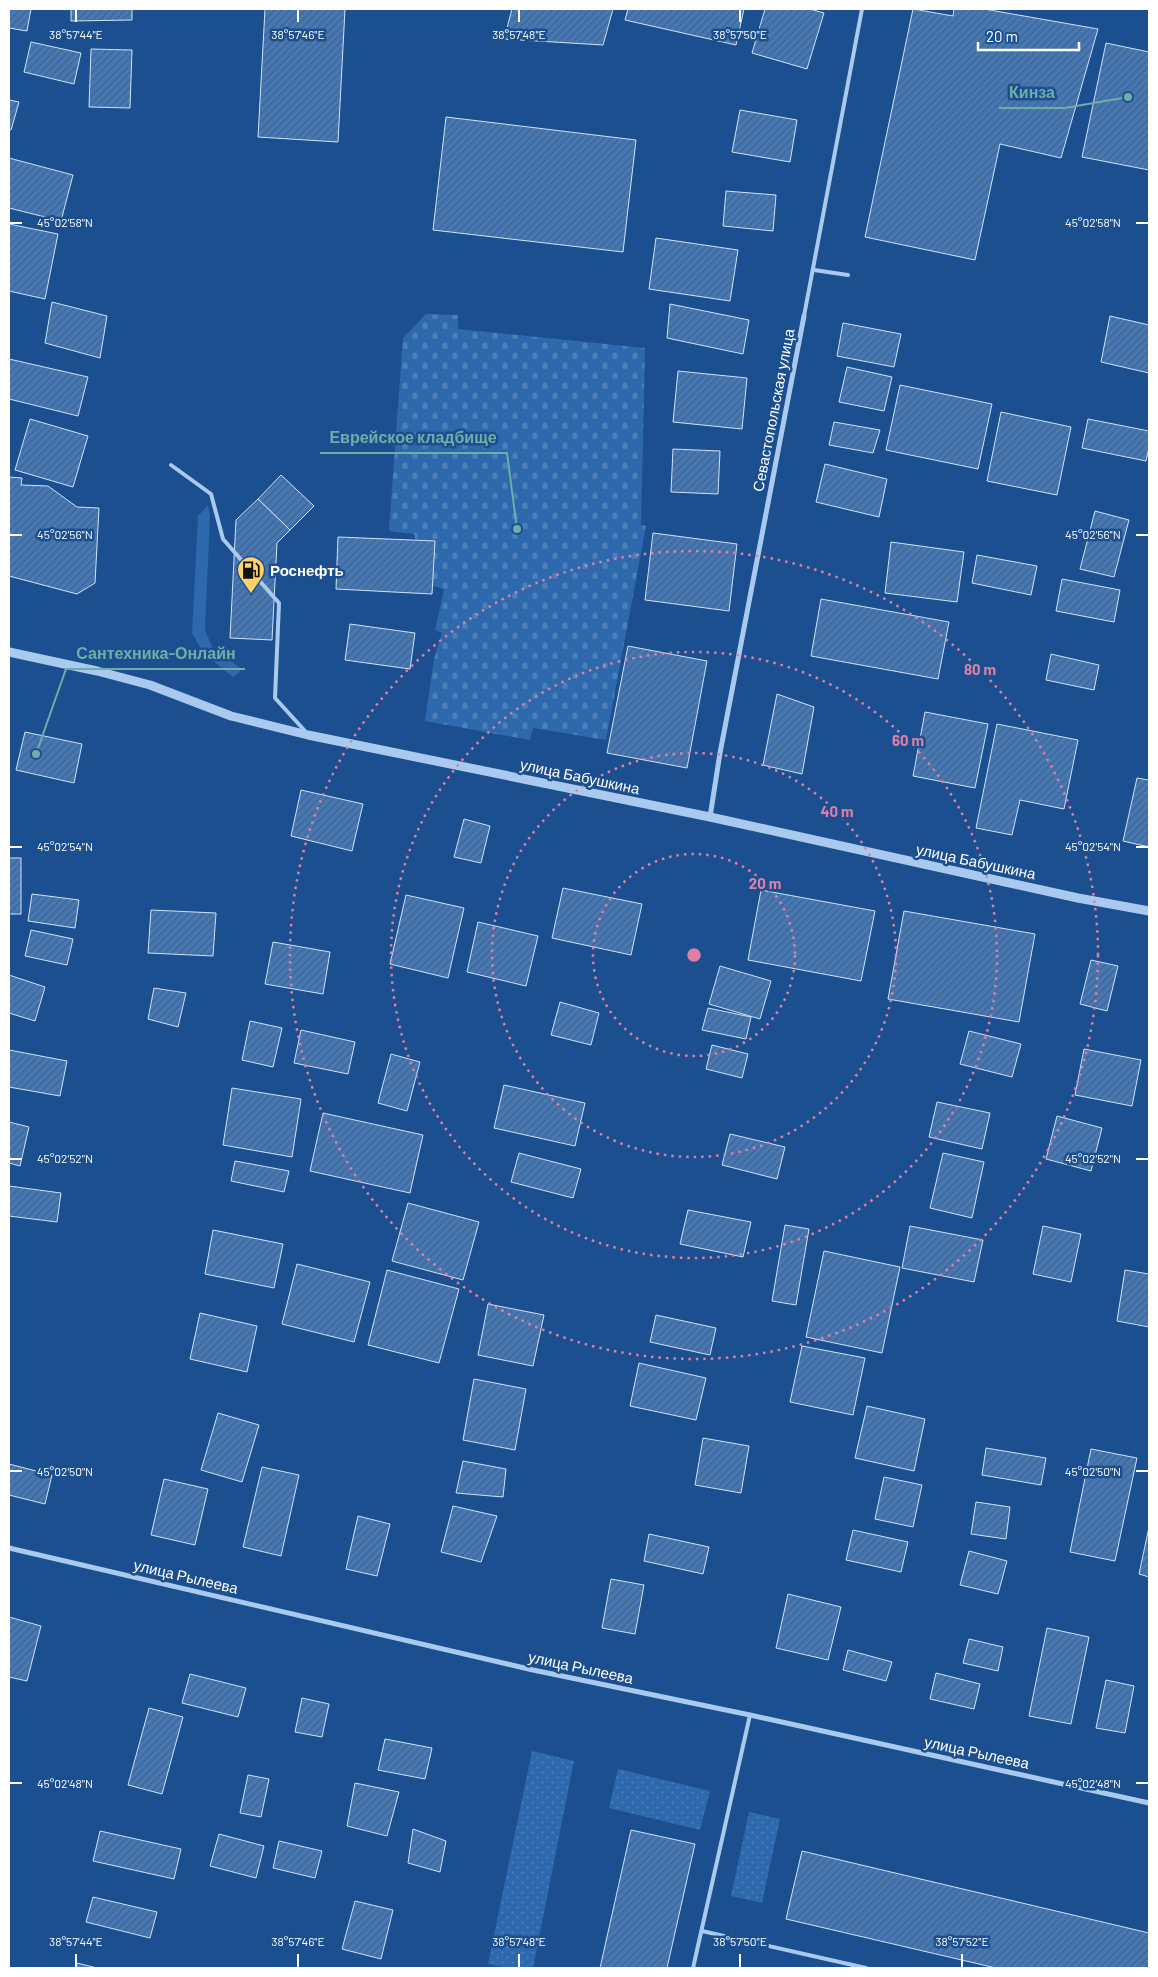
<svg xmlns="http://www.w3.org/2000/svg" width="1158" height="1977" font-family="Barlow,sans-serif">
  <style>
    .green { fill: #2e69ad }
    .cemetery { fill: url(#cemetery-stones) }
    .park { fill: url(#park-dots) }
    .building { fill: url(#building-hatch); stroke: #cfe3fa }
    .lines { fill: none; stroke-linecap: round; stroke-linejoin: round }
    .service { stroke: #a9c9ee; stroke-width: 4 }
    .minor { stroke: #a9c9ee; stroke-width: 5 }
    .tertiary { stroke: #a9c9ee; stroke-width: 9 }
    .ticks { fill: none; stroke: #fff; stroke-width: 2 }
    .ring { fill: none; stroke: #dd80a5; stroke-width: 2.5; stroke-dasharray: 2.5 5 }
    .labels { text-anchor: middle; dominant-baseline: central; stroke-width: 5; stroke-linejoin: round; paint-order: stroke }
    .street-label { font-size: 15px; fill: #fff; stroke: #1b4f8f }
    .poi-label { font-size: 15px; font-weight: bold; fill: #fff; stroke: #1b4f8f; text-anchor: start }
    .ticks-label { font-size: 12px; text-anchor: middle; fill: #fff; stroke: #1b4f8f; stroke-width: 5; stroke-linejoin: round; paint-order: stroke }
    .centre { fill: #dd80a5; stroke: #1b4f8f; stroke-width: 2.5 }
    .ring-label { font-size: 15px; text-anchor: middle; font-weight: bold; fill: #dd80a5; stroke: #1b4f8f; stroke-width: 5; stroke-linejoin: round; paint-order: stroke }
    .leader { fill: none; stroke: #6fada8; stroke-width: 2 }
    .callout-dot { fill: #6fada8; stroke: #1b4f8f; stroke-width: 2 }
    .callout-label { font-size: 16px; text-anchor: middle; font-weight: bold; fill: #6fada8; stroke: #1b4f8f; stroke-width: 5; stroke-linejoin: round; paint-order: stroke }
  </style>
  <defs>
    <pattern id="cemetery-stones" width="16" height="16" patternUnits="userSpaceOnUse" patternTransform="scale(1.25)"><rect width="16" height="16" fill="#2e69ad"/><path d="M2 7V4a2 2 0 0 1 4 0v3zM10 15v-3a2 2 0 0 1 4 0v3z" fill="#4d80b9"/></pattern>
    <pattern id="park-dots" width="8" height="8" patternUnits="userSpaceOnUse" patternTransform="scale(1.25)"><rect width="8" height="8" fill="#2e69ad"/><path d="M2 2h.1M6 6h.1" fill="none" stroke="#4d80b9" stroke-width="1.8" stroke-linecap="round"/></pattern>
    <pattern id="building-hatch" width="6" height="6" patternUnits="userSpaceOnUse" patternTransform="scale(1.25)"><rect width="6" height="6" fill="#4478b7"/><path d="M-1 1l2-2M0 6l6-6M5 7l2-2" fill="none" stroke="#486282"/></pattern>
  </defs>
  <rect width="100%" height="100%" fill="#1b4f8f"/>
  <path class="green" d="M208,505L210,516L205,630L212,647L239,667L240,672L233,677L203,653L192,633L198,516Z"/>
  <path class="cemetery" d="M426,314L458,315V329L645,348L641,525L646,526L606,740L533,728L530,740L425,721L434,659L442,633L435,630L444,589L422,583L423,571L414,534L389,531L403,338Z"/>
  <g class="park">
    <path d="M532,1751L574,1761L533,1968H508L488,1964Z"/>
    <path d="M618,1769L710,1791L700,1830L609,1808Z"/>
    <path d="M749,1812L780,1819L762,1903L731,1896Z"/>
  </g>
  <g class="building">
    <path d="M9,9H31L27,31L9,28Z"/>
    <path d="M71,9H132V20L71,21Z"/>
    <path d="M265,9H345L338,142L258,137Z"/>
    <path d="M512,9H613L603,45L504,39Z"/>
    <path d="M628,9H744L736,45L625,20Z"/>
    <path d="M765,9H810L824,13L807,69L752,53Z"/>
    <path d="M913,9L953,16L954,9H984L1098,29L1061,158L1000,144L975,260L865,237Z"/>
    <path d="M31,42L81,53L74,84L24,72Z"/>
    <path d="M1106,43L1149,52V170L1082,157Z"/>
    <path d="M91,49L132,50L130,108L89,107Z"/>
    <path d="M9,100L19,102L11,130H9Z"/>
    <path d="M740,110L797,120L790,162L732,152Z"/>
    <path d="M446,117L636,140L623,252L433,230Z"/>
    <path d="M9,158L73,175L61,221L9,208Z"/>
    <path d="M726,191L776,195L773,231L723,226Z"/>
    <path d="M9,224L58,234L45,299L9,291Z"/>
    <path d="M656,238L738,250L730,301L649,289Z"/>
    <path d="M52,302L107,316L100,358L45,343Z"/>
    <path d="M670,304L749,320L743,354L667,338Z"/>
    <path d="M1110,316L1149,325V373L1101,362Z"/>
    <path d="M843,323L901,334L894,367L837,356Z"/>
    <path d="M9,359L88,377L78,416L9,399Z"/>
    <path d="M847,367L892,377L884,411L839,402Z"/>
    <path d="M678,371L747,378L742,429L673,422Z"/>
    <path d="M900,385L992,404L978,469L886,450Z"/>
    <path d="M1001,412L1071,427L1057,495L987,481Z"/>
    <path d="M30,419L88,436L73,487L15,470Z"/>
    <path d="M1088,419L1149,431V447L1146,461L1082,448Z"/>
    <path d="M834,422L880,430L873,453L829,445Z"/>
    <path d="M673,449L720,451L718,494L671,492Z"/>
    <path d="M825,464L887,479L879,517L816,502Z"/>
    <path d="M281,475L314,506L290,530L258,499Z"/>
    <path d="M9,477L22,478L21,485L48,486L77,507L99,508L95,583L77,594L9,576Z"/>
    <path d="M258,499L290,530L277,543L272,640L230,638L236,520Z"/>
    <path d="M1095,511L1129,520L1114,577L1080,569Z"/>
    <path d="M653,533L737,544L729,611L645,600Z"/>
    <path d="M338,537L435,541L432,594L336,589Z"/>
    <path d="M891,542L964,552L957,602L885,593Z"/>
    <path d="M977,555L1037,566L1031,595L972,583Z"/>
    <path d="M1062,579L1120,590L1114,622L1056,611Z"/>
    <path d="M821,599L949,622L938,679L811,656Z"/>
    <path d="M350,624L415,633L410,669L345,660Z"/>
    <path d="M628,646L707,661L687,768L607,753Z"/>
    <path d="M1051,654L1099,665L1094,690L1046,680Z"/>
    <path d="M777,694L814,707L802,774L763,765Z"/>
    <path d="M925,712L988,724L975,788L913,776Z"/>
    <path d="M997,724L1078,740L1064,809L1020,800L1012,835L976,828Z"/>
    <path d="M25,732L82,744L74,783L16,770Z"/>
    <path d="M1137,778L1149,780V847L1123,841Z"/>
    <path d="M301,790L363,804L352,851L291,836Z"/>
    <path d="M464,819L490,826L481,863L454,857Z"/>
    <rect x="9" y="858" width="12" height="56"/>
    <path d="M563,888L642,904L631,955L552,938Z"/>
    <path d="M761,890L875,911L861,981L748,960Z"/>
    <path d="M32,894L79,900L75,928L28,921Z"/>
    <path d="M406,895L464,908L448,978L390,964Z"/>
    <path d="M151,910L216,913L213,956L148,953Z"/>
    <path d="M904,911L1035,934L1019,1022L888,999Z"/>
    <path d="M478,922L538,936L526,986L467,972Z"/>
    <path d="M31,930L73,939L67,965L25,956Z"/>
    <path d="M273,942L330,952L323,994L265,984Z"/>
    <path d="M1091,960L1118,966L1107,1011L1080,1004Z"/>
    <path d="M720,966L771,981L760,1019L709,1004Z"/>
    <path d="M9,975L45,987L35,1021L9,1013Z"/>
    <path d="M154,988L186,993L178,1027L148,1019Z"/>
    <path d="M560,1002L599,1013L591,1045L551,1035Z"/>
    <path d="M708,1008L751,1017L746,1039L702,1030Z"/>
    <path d="M250,1021L282,1028L273,1067L242,1060Z"/>
    <path d="M301,1030L355,1042L348,1074L294,1063Z"/>
    <path d="M969,1031L1021,1044L1012,1077L960,1064Z"/>
    <path d="M712,1045L748,1054L742,1078L706,1069Z"/>
    <path d="M1084,1049L1141,1060L1132,1106L1075,1095Z"/>
    <path d="M9,1050L67,1061L60,1096L9,1087Z"/>
    <path d="M391,1054L420,1062L407,1111L378,1103Z"/>
    <path d="M504,1085L585,1103L575,1146L494,1128Z"/>
    <path d="M232,1088L301,1099L292,1157L223,1145Z"/>
    <path d="M937,1102L990,1113L982,1149L929,1137Z"/>
    <path d="M323,1113L423,1135L410,1193L310,1171Z"/>
    <path d="M1057,1116L1102,1128L1091,1171L1046,1159Z"/>
    <path d="M9,1122L29,1127L20,1166L9,1163Z"/>
    <path d="M730,1134L785,1147L777,1179L722,1165Z"/>
    <path d="M519,1153L581,1169L573,1198L511,1182Z"/>
    <path d="M943,1153L984,1162L972,1218L930,1208Z"/>
    <path d="M235,1161L289,1171L284,1192L231,1181Z"/>
    <path d="M9,1186L61,1193L57,1222L9,1216Z"/>
    <path d="M408,1203L479,1222L463,1280L392,1261Z"/>
    <path d="M688,1210L751,1222L743,1257L680,1244Z"/>
    <path d="M785,1225L809,1229L796,1305L772,1301Z"/>
    <path d="M910,1226L983,1240L974,1282L902,1268Z"/>
    <path d="M1043,1226L1081,1234L1071,1282L1033,1274Z"/>
    <path d="M213,1230L283,1244L274,1288L205,1274Z"/>
    <path d="M824,1251L900,1267L882,1353L806,1337Z"/>
    <path d="M297,1264L370,1282L354,1342L282,1324Z"/>
    <path d="M387,1270L459,1289L439,1363L368,1345Z"/>
    <path d="M1125,1270L1149,1274V1327L1117,1321Z"/>
    <path d="M488,1304L544,1315L533,1366L478,1355Z"/>
    <path d="M200,1313L257,1326L247,1372L190,1359Z"/>
    <path d="M656,1315L716,1328L710,1355L650,1342Z"/>
    <path d="M802,1346L865,1358L853,1415L790,1402Z"/>
    <path d="M639,1363L706,1378L696,1420L630,1406Z"/>
    <path d="M474,1379L526,1389L515,1450L463,1440Z"/>
    <path d="M867,1406L925,1419L914,1471L855,1458Z"/>
    <path d="M218,1413L259,1425L242,1482L201,1470Z"/>
    <path d="M703,1438L749,1446L741,1493L695,1485Z"/>
    <path d="M986,1448L1046,1458L1041,1485L982,1475Z"/>
    <path d="M1091,1449L1137,1458L1115,1561L1070,1552Z"/>
    <path d="M463,1461L506,1469L503,1497L456,1493Z"/>
    <path d="M9,1464L52,1475L45,1504L9,1495Z"/>
    <path d="M262,1467L299,1475L281,1556L243,1547Z"/>
    <path d="M884,1477L922,1485L913,1527L875,1519Z"/>
    <path d="M164,1479L208,1489L195,1545L151,1535Z"/>
    <path d="M976,1502L1010,1507L1006,1539L971,1534Z"/>
    <path d="M453,1506L497,1516L481,1562L441,1552Z"/>
    <path d="M358,1516L390,1524L377,1576L346,1569Z"/>
    <path d="M1149,1527V1577L1139,1574Z"/>
    <path d="M853,1530L908,1542L901,1572L846,1560Z"/>
    <path d="M649,1534L709,1547L703,1574L644,1561Z"/>
    <path d="M969,1551L1007,1561L998,1594L960,1585Z"/>
    <path d="M611,1579L644,1585L635,1634L602,1628Z"/>
    <path d="M788,1594L841,1607L828,1660L776,1648Z"/>
    <path d="M9,1617L41,1626L27,1681L9,1677Z"/>
    <path d="M1047,1628L1089,1637L1071,1724L1029,1716Z"/>
    <path d="M969,1639L1003,1647L998,1671L963,1663Z"/>
    <path d="M848,1650L892,1662L886,1681L843,1670Z"/>
    <path d="M936,1673L980,1684L974,1709L930,1699Z"/>
    <path d="M190,1674L246,1688L238,1717L182,1703Z"/>
    <path d="M1106,1680L1134,1686L1125,1733L1096,1728Z"/>
    <path d="M302,1698L329,1704L322,1737L295,1732Z"/>
    <path d="M149,1708L183,1717L162,1794L128,1785Z"/>
    <path d="M385,1739L432,1748L425,1779L378,1770Z"/>
    <path d="M248,1775L269,1779L261,1817L240,1813Z"/>
    <path d="M355,1783L399,1792L387,1836L347,1826Z"/>
    <path d="M413,1829L446,1841L440,1872L408,1863Z"/>
    <path d="M631,1830L695,1844L667,1968H600Z"/>
    <path d="M100,1831L181,1849L174,1879L93,1861Z"/>
    <path d="M219,1834L264,1846L256,1878L210,1866Z"/>
    <path d="M279,1841L322,1851L315,1878L273,1868Z"/>
    <path d="M802,1851L1149,1933V1968H996L786,1919Z"/>
    <path d="M93,1897L157,1912L150,1938L86,1922Z"/>
    <path d="M355,1901L393,1910L381,1959L342,1949Z"/>
    <path d="M77,1963L97,1968H76Z"/>
  </g>
  <g class="lines">
    <g class="service">
      <path d="M814,270L848,275"/>
      <path d="M804,316L862,9"/>
      <path d="M171,465L211,494L223,539L279,603L275,698L305,731"/>
      <path d="M702,1931L866,1968"/>
      <path d="M693,1968L750,1715"/>
    </g>
    <g class="minor">
      <path d="M710,817L720,753L804,316"/>
      <path d="M9,1548L533,1670L750,1715L1149,1803"/>
    </g>
    <path class="tertiary" d="M9,652L97,671L150,685L231,716L308,735L710,817L1078,898L1149,911"/>
  </g>
  <path class="ticks" d="M76,10V22M298,10V22M519,10V22M740,10V22M10,223H22M1136,223H1148M10,535H22M1136,535H1148M10,847H22M1136,847H1148M10,1159H22M1136,1159H1148M10,1471H22M1136,1471H1148M10,1783H22M1136,1783H1148M76,1954V1967M298,1954V1967M519,1954V1967M740,1954V1967M962,1954V1967"/>
  <g class="ring">
    <circle cx="694" cy="955" r="101"/>
    <circle cx="694" cy="955" r="202"/>
    <circle cx="694" cy="955" r="303"/>
    <circle cx="694" cy="955" r="404"/>
  </g>
  <defs>
    <g id="fuel-pin" transform="scale(1.4375)"><path d="M0 17L-7.5 6A9.5 9.5 0 1 1 7.5 6Z" fill="#ffd166" stroke="#1b4f8f"/><path d="M-5.5-6h7V0h2V4h1.3V-2.5L3-4.5l.8-.8L6-3V5H2.5V1h-1V6h-7ZM-4.2-4.7v3.2H.2V-4.7Z" fill="#111"/></g>
  </defs>
  <g fill-rule="evenodd">
    <use href="#fuel-pin" x="251" y="570"/>
  </g>
  <g class="labels">
    <g class="street-label">
      <text transform="translate(773 410) rotate(-79)">Севастопольская улица</text>
      <text transform="translate(580 776) rotate(12)">улица Бабушкина</text>
      <text transform="translate(976 861) rotate(12)">улица Бабушкина</text>
      <text transform="translate(186 1576) rotate(13)">улица Рылеева</text>
      <text transform="translate(581 1667) rotate(12)">улица Рылеева</text>
      <text transform="translate(977 1752) rotate(12)">улица Рылеева</text>
    </g>
    <g class="poi-label">
      <text x="270" y="570">Роснефть</text>
    </g>
  </g>
  <g class="ticks-label">
    <text x="76" y="39">38°57'44"E</text>
    <text x="298" y="39">38°57'46"E</text>
    <text x="519" y="39">38°57'48"E</text>
    <text x="740" y="39">38°57'50"E</text>
    <text x="65" y="227">45°02'58"N</text>
    <text x="1093" y="227">45°02'58"N</text>
    <text x="65" y="539">45°02'56"N</text>
    <text x="1093" y="539">45°02'56"N</text>
    <text x="65" y="851">45°02'54"N</text>
    <text x="1093" y="851">45°02'54"N</text>
    <text x="65" y="1163">45°02'52"N</text>
    <text x="1093" y="1163">45°02'52"N</text>
    <text x="65" y="1476">45°02'50"N</text>
    <text x="1093" y="1476">45°02'50"N</text>
    <text x="65" y="1788">45°02'48"N</text>
    <text x="1093" y="1788">45°02'48"N</text>
    <text x="76" y="1946">38°57'44"E</text>
    <text x="298" y="1946">38°57'46"E</text>
    <text x="519" y="1946">38°57'48"E</text>
    <text x="740" y="1946">38°57'50"E</text>
    <text x="962" y="1946">38°57'52"E</text>
  </g>
  <circle cx="694" cy="955" r="8" class="centre"/>
  <g class="ring-label">
    <text x="980" y="675">80 m</text>
    <text x="908" y="746">60 m</text>
    <text x="837" y="817">40 m</text>
    <text x="765" y="889">20 m</text>
  </g>
  <path class="leader" d="M1128 97L1065 108H999M517 529L507 453H320M36 754L66 669H245"/>
  <g class="callout-dot">
    <circle cx="1128" cy="97" r="5"/>
    <circle cx="517" cy="529" r="5"/>
    <circle cx="36" cy="754" r="5"/>
  </g>
  <g class="callout-label">
    <text x="1032" y="98">Кинза</text>
    <text x="413" y="443">Еврейское кладбище</text>
    <text x="156" y="659">Сантехника-Онлайн</text>
  </g>
  <rect width="1158" height="1977" fill="none" stroke="#ffffff" stroke-width="20"/>
  <path d="M978 42v8h101v-8" fill="none" stroke="#ffffff" stroke-width="2.5"/>
  <text x="986" y="42" font-size="15" fill="#ffffff" stroke="#1b4f8f" stroke-width="4" paint-order="stroke">20 m</text>
</svg>
